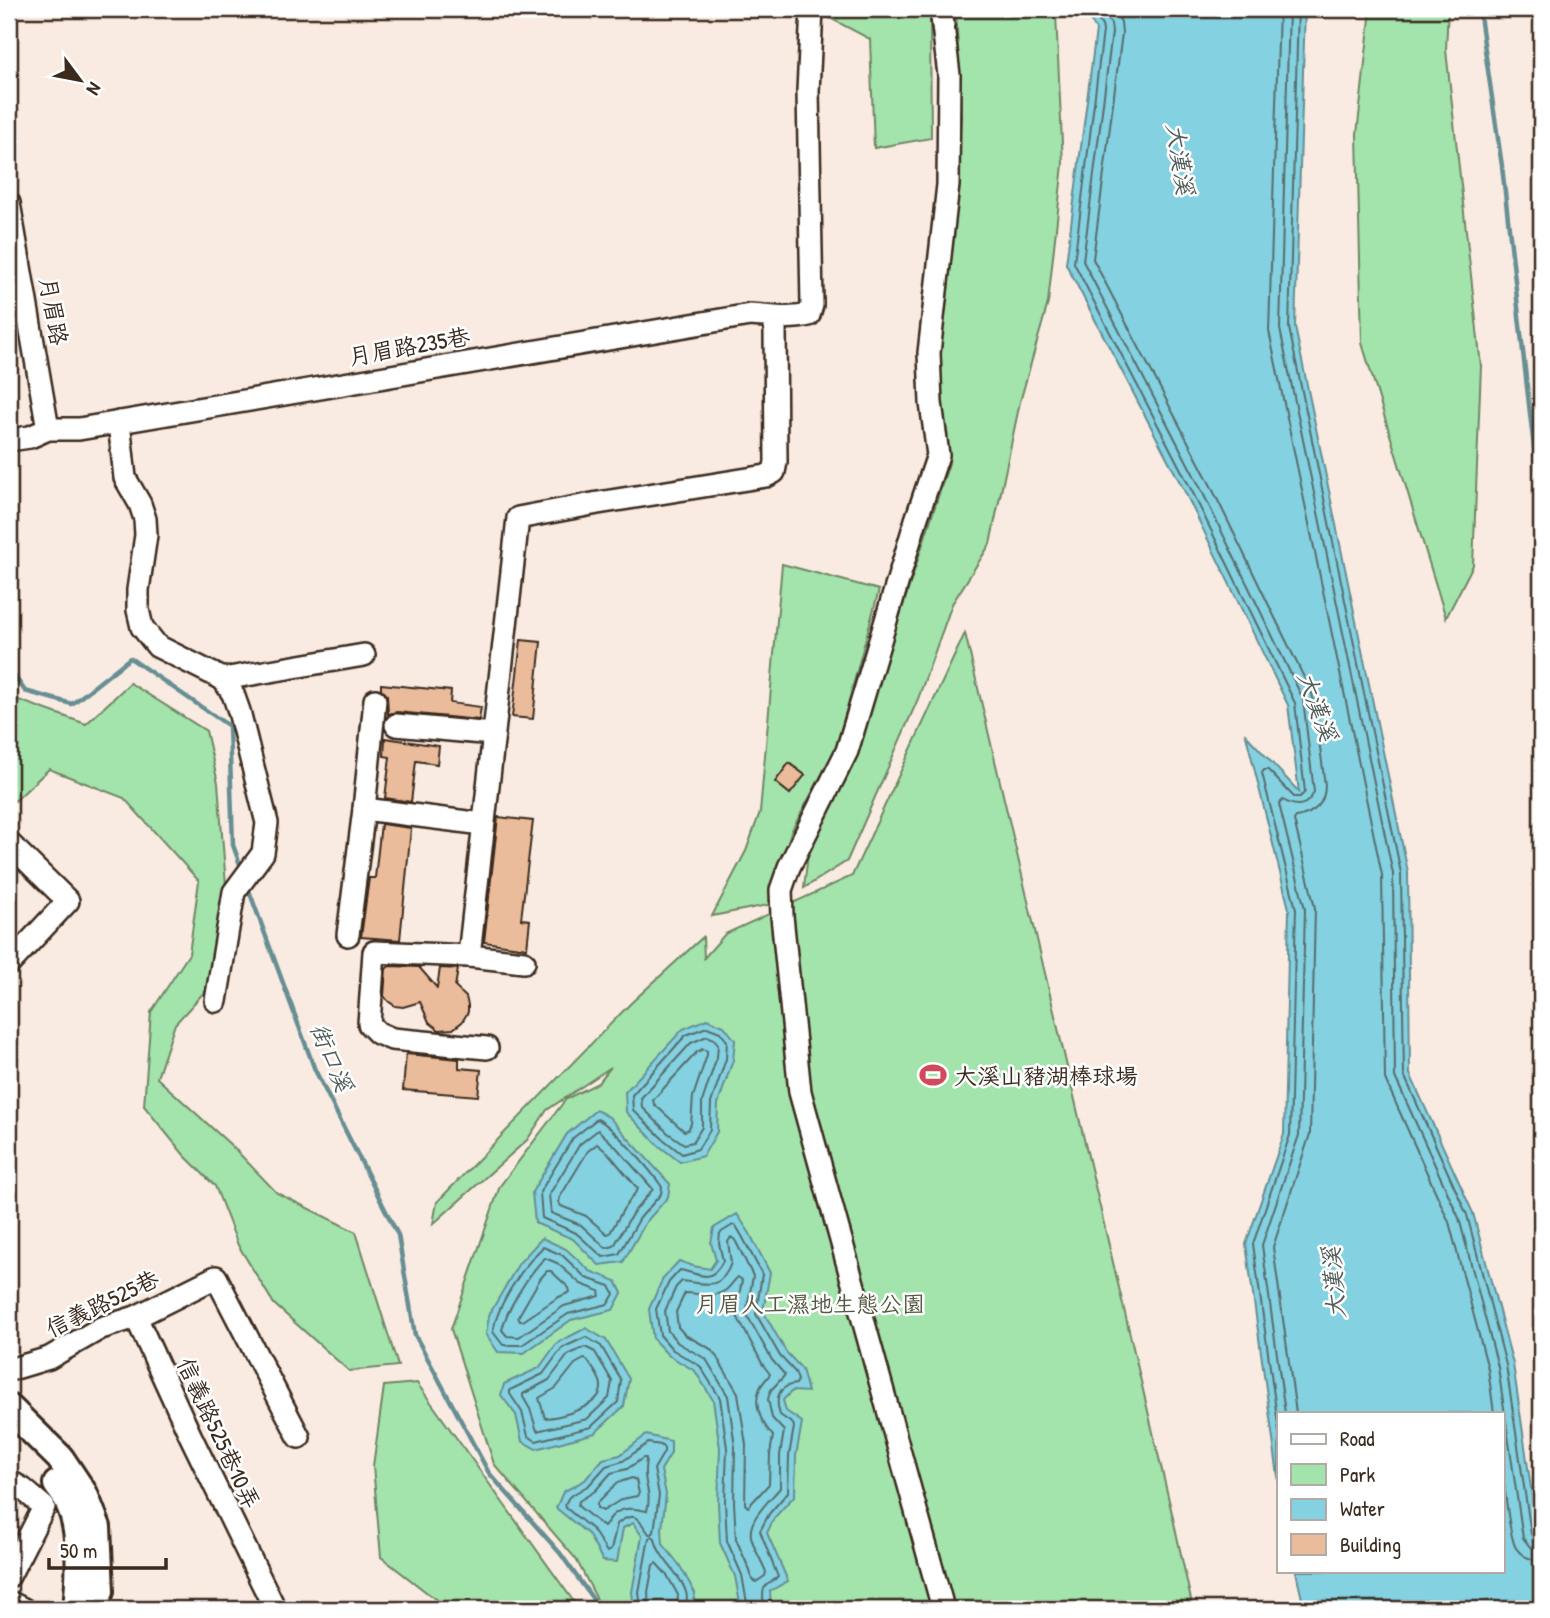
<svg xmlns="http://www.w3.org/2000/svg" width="1550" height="1618" font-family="'Patrick Hand','LXGW WenKai TC',sans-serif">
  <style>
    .green { fill: #a3e3ac; stroke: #6f8665; stroke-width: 2 }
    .water { fill: #83d1e1; stroke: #668e93; stroke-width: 2 }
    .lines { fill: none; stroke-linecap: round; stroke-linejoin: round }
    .shore { stroke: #586d6c; stroke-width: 2 }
    .stream { stroke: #668e93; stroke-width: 4.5 }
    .building { fill: #ebbc9b; stroke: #3b2a1e; stroke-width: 2 }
    .minor-casing { stroke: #3b2a1e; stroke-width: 26 }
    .major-casing { stroke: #3b2a1e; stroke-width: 32 }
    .minor { stroke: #fff; stroke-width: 21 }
    .major { stroke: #fff; stroke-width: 26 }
    .labels { text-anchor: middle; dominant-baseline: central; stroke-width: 5; stroke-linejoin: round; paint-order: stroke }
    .street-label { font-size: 23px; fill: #3b2a1e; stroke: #fff }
    .poi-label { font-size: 23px; fill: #3b2a1e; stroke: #fff; text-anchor: start }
    .park-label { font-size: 23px; fill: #555842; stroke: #fff }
    .water-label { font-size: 24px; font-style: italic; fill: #515c58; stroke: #fff }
  </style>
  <rect width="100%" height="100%" fill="#f9ebe1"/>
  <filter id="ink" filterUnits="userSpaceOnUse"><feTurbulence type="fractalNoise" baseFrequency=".0143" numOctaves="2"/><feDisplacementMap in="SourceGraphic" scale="14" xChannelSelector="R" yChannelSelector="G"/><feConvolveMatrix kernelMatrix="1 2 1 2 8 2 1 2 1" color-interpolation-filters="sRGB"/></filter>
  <g filter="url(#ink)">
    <g class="green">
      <path d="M828,9H927L930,17L931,138L874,148L870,39L826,16Z"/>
      <path d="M956,9H1049L1056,14L1063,164L1048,303L1020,402L990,544L952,604L918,699L847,861L804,888L808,854L849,773L949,463L936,370L945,309L961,117Z"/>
      <path d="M1371,9H1448L1446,50L1481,366L1473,565L1446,618L1362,343L1357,134Z"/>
      <path d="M782,564L879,590L836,748L791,832L768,905L712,916L746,851L760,812Z"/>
      <path d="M965,633L1171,1509L1193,1609H602L576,1559L494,1464L451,1329L500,1186L566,1099L598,1083L611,1067L547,1110L527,1140L433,1224L437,1202L632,1002L703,937L704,958L725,934L852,876Z"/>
      <path d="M130,683L206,731L218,783L226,885L208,988L175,1024L157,1078L233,1147L277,1193L356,1232L398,1366L349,1371L274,1304L238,1245L215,1186L184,1155L144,1106L151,1012L189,954L199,881L124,798L49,769L15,801L9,794V693L13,698L86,724Z"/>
      <path d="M417,1383L579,1609H448L381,1557L373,1466L384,1386Z"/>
    </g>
    <g class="water">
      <path d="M1084,9H1305L1295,327L1408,872L1410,1074L1473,1213L1513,1364L1541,1557V1609H1304L1296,1571H1503V1413H1279V1483L1246,1244L1284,1134L1289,909L1246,735L1299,792L1288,705L1186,494L1066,264L1096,30Z"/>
      <path d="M707,1019L724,1026L735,1040L733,1060L718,1104L717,1132L703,1156L680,1162L658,1145L626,1112L625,1092L683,1029Z"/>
      <path d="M596,1110L609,1117L670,1184L668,1197L646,1222L623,1262L599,1265L573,1239L535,1223L532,1192L567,1134Z"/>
      <path d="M737,1214L749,1232L770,1273L763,1311L786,1352L802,1369L808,1392L792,1391L783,1400L786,1411L802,1422L796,1456L795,1495L774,1518L767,1533L788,1581L770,1591L771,1608L780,1609H741L735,1576L720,1543L718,1503L720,1448L713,1400L695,1371L668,1355L653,1339L649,1309L663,1278L679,1261L693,1266L710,1269L716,1260L711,1243L714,1228Z"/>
      <path d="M542,1238L566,1249L590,1271L616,1281L622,1293L613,1310L571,1320L524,1353L498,1352L486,1334L489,1315L519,1263Z"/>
      <path d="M586,1328L606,1340L629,1379L624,1406L595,1433L536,1449L522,1441L516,1415L501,1395L504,1384L539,1368L557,1343Z"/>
      <path d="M646,1435L671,1441V1453L661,1470L666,1494L662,1529L663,1544L680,1566L695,1593L692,1609H634L632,1592L642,1536L633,1523L623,1528L617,1562L603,1561L588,1534L556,1508L563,1492L585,1480L603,1459L620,1455Z"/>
    </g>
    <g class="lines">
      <g class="shore">
        <path d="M1092,9L1102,26L1103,31L1074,263L1192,491L1295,703L1305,792L1300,797H1294L1268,770H1264L1262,773L1296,909L1290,1135L1253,1244L1279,1432"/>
        <path d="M1102,9L1111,24L1112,32L1083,261L1200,487L1303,699L1314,792C1308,807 1296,808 1283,800L1279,804L1305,909L1299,1135L1262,1245L1285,1413"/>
        <path d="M1114,9L1121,22L1122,33L1093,259L1209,482L1312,694L1314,702L1325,785C1325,804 1314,814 1296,817L1294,820L1315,908L1310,1134L1273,1247L1296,1413"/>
        <path d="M1279,9L1269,331L1382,875L1385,1079L1449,1222L1488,1369L1494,1413"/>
        <path d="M1289,9L1280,329L1393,874L1395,1077L1459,1218L1498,1367L1523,1538L1530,1547L1541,1550"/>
        <path d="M1298,9L1289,328L1401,873L1404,1075L1467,1215L1506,1365L1531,1534L1535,1540L1541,1541"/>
        <path d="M707,1027L720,1032L727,1041L726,1059L711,1103L710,1130L698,1149L682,1154L663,1139L633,1110L632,1095L686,1035Z"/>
        <path d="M707,1036L714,1039L718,1044L717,1057L702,1102V1127L693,1142L684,1144L668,1133L642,1107L641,1098L691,1043Z"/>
        <path d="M703,1049L707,1051V1055L693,1097L691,1124L688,1130L684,1131L654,1104L653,1100L697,1052Z"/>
        <path d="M597,1119C613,1126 652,1172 662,1187L661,1194L640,1218L619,1254L603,1257L576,1233L542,1218L540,1192L573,1138Z"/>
        <path d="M598,1130L616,1147L653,1189L632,1214L614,1246L606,1248L581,1225L551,1213L549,1195L580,1144Z"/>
        <path d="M597,1144L609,1154L638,1189L624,1208L610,1233L607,1234L586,1216L561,1206L559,1203L560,1197L588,1151Z"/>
        <path d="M731,1237L735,1240L753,1276L747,1309L748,1317L772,1360L785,1375L771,1390L768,1399L772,1418L784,1431L780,1455V1488C770,1500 748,1519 751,1536C753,1548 762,1561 766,1572L765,1576L756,1582L752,1580L750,1571L736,1539L734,1502L735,1447L728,1396L706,1359L678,1343L668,1331L665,1311L676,1287L682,1281C706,1284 721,1291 731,1263L728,1242Z"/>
        <path d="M543,1247L562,1255L586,1278L610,1286L614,1294L608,1304L568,1314L522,1345H503L493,1332C497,1305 523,1266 543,1247Z"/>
        <path d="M545,1258L557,1263L581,1284L599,1291L600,1296L564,1306L519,1337L507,1336L502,1330C506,1310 530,1272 545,1258Z"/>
        <path d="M547,1271H551L569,1288L570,1292L557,1298L523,1321H520L518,1317L540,1279Z"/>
        <path d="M738,1277L742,1280L737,1307L738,1318L763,1365L770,1374C767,1379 762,1383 760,1388C752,1406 762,1423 773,1436L770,1454L769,1484L748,1507L745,1504L746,1445L738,1393L715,1354L709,1348L685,1335L678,1327L676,1312L685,1293C699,1293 713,1299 726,1290C731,1286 734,1280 738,1277Z"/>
        <path d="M586,1337L601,1346L621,1380L618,1402L591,1427L536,1441L528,1436L522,1412L510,1394V1390L543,1374L562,1348Z"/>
        <path d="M585,1347L595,1352L612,1381L609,1398L587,1419L537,1431L530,1409L523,1397V1394L549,1380L568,1355Z"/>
        <path d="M584,1359L587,1360C592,1367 601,1378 601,1386C603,1406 559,1418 545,1418L539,1398L556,1388L575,1364Z"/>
        <path d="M648,1443L661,1445L664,1448V1452L654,1469L659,1495L654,1532L652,1534H649C638,1518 635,1510 617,1524L611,1550L607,1552L593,1530L566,1508L565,1504L569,1497L589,1485L606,1466L623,1461Z"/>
        <path d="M643,1458H646C646,1462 645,1466 645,1470C644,1485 652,1493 647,1511C634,1509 622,1505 611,1517C609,1521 607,1524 604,1527L578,1506L579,1501L595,1491L611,1473L627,1469Z"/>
        <path d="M1503,1474C1505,1490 1509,1537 1516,1548C1522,1557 1531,1560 1541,1561"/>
        <path d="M632,1478L636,1480L639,1493L637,1496L622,1499L603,1511L597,1508V1503L617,1483Z"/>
        <path d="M641,1609L639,1592L649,1538L652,1536L655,1538C658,1559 680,1572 686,1592C688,1597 686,1604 686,1609"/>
        <path d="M649,1609L648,1592L653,1565L656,1563L667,1575L678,1595L677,1609"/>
        <path d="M748,1609L742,1575L727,1541L725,1502L727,1448L720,1398L700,1366L673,1350L660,1335L656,1309L669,1282L680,1270C701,1274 710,1285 723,1261L719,1243L720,1233L733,1225L736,1226L742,1236L762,1274L756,1314L780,1356L795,1372L798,1380L796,1384C777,1386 775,1399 780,1415L793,1424L794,1427L789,1456L788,1492L769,1514L760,1531L778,1577C774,1580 768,1583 765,1587C761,1592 764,1603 764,1609"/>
      </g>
      <g class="stream">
        <path d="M1479,9L1502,166L1532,431L1541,503"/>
        <path d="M9,668L25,691L72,704L130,658L229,726L233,845L242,870"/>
        <path d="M247,885L315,1070L398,1235L415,1335L489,1473L560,1553L600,1609"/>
      </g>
    </g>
    <g class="building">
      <path d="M521,640L541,642L533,719L512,717Z"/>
      <path d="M381,684L451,691L450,703L481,707L479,720L397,712L388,714L387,695L381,689Z"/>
      <path d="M385,738L439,746L437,764L416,761L411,802L385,798L390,757L384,756Z"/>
      <path d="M789,763L805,775L790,794L775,782Z"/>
      <path d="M498,817L533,821L521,919L530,920L527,948L484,942Z"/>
      <path d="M381,824L411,828L400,940L361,937L369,878H375Z"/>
      <path d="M389,966L419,967L437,988L440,968L458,969L455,987L466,997L468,1005V1012L462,1022L453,1029L439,1030L429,1022L420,1002L403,1007L395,1006L388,1001L384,996L386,969Z"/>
      <path d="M406,1054L459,1059V1068L481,1070L478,1096L403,1090Z"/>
    </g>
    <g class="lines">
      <g class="minor-casing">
        <g id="minor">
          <path d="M941,9L949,75L948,185L929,353L931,403L938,455L916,520L847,751L789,867L781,890L782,916L800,1092L941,1601V1609"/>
          <path d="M9,203L48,429"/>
          <path d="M119,422L125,478L140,504L145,519L146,535L138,590V610L142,627L157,646L223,679L233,694L239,711L267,823L263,853L234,892L216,1001"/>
          <path d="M9,440L30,437L48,429H79L750,315C770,316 789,320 809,315L812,305L808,91L812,9"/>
          <path d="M223,679L364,655"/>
          <path d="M396,725L493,734"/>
          <path d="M364,809L375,700"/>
          <path d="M9,843L68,901L9,964"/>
          <path d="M348,935L364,809L483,824"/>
          <path d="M469,956L374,952L369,1024L378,1033L392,1039L487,1048"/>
          <path d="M524,962L469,956L518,518L598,503L766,476L774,472L776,462L775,326L779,319"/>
          <path d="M136,1317L191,1437L275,1609"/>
          <path d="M9,1370L49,1358L101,1328L136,1317L216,1277L299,1437"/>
          <path d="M9,1481L23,1489L44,1507L9,1576"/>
          <path d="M9,1602L23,1609"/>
        </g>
      </g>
      <g class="major-casing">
        <g id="major">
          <path d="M9,1408L60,1458L84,1494L97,1527L100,1591L94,1609"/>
          <path d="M57,1484C61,1490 67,1496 69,1503C83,1534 80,1576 77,1609"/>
        </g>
      </g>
      <use href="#minor" class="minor"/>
      <use href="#major" class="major"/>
    </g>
  </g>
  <defs>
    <g id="stadium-bare" transform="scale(2.1)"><path d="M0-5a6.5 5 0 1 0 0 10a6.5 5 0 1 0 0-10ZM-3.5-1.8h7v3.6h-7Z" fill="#d1495b" stroke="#fff" stroke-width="2.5" paint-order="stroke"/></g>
  </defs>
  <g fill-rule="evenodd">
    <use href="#stadium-bare" x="933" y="1075"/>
  </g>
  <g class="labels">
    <g class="street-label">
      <text transform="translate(54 311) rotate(80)">月眉路</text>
      <text transform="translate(409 346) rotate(-10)">月眉路235巷</text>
      <text transform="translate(102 1303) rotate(-26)">信義路525巷</text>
      <text transform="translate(219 1433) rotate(65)">信義路525巷10弄</text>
    </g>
    <g class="poi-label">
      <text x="954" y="1075">大溪山豬湖棒球場</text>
    </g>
    <g class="park-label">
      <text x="810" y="1303">月眉人工濕地生態公園</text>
    </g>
    <g class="water-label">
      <text transform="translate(1181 159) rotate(81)">大漢溪</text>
      <text transform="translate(1318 706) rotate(70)">大漢溪</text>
      <text transform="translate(332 1057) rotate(67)">街口溪</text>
      <text transform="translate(1333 1283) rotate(-95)">大漢溪</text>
    </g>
  </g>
  <rect width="1550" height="1618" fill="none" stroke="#fff" stroke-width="35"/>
  <rect x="18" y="18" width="1515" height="1583" fill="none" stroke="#3b2a1e" stroke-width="2.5" filter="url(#ink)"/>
  <rect x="1277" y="1412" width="228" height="161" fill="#ffffff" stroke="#b1aaa5" stroke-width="2"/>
  <rect x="1291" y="1434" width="35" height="10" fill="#ffffff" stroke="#b1aaa5" stroke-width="2"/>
  <text x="1340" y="1446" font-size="21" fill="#3b2a1e">Road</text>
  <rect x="1291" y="1464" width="35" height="21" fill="#a3e3ac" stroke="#b1aaa5" stroke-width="2"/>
  <text x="1340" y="1482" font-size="21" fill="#3b2a1e">Park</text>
  <rect x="1291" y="1499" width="35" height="21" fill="#83d1e1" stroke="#b1aaa5" stroke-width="2"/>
  <text x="1340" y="1516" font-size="21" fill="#3b2a1e">Water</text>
  <rect x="1291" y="1534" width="35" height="21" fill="#ebbc9b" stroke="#b1aaa5" stroke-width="2"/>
  <text x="1340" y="1552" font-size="21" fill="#3b2a1e">Building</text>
  <g transform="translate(80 80) rotate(122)" stroke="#ffffff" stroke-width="5" paint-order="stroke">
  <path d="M0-5L12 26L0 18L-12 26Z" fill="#3b2a1e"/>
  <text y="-10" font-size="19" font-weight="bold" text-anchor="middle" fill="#3b2a1e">N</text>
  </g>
  <path d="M49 1558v10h117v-10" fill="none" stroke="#3b2a1e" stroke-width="3.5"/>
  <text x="60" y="1558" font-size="21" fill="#3b2a1e" stroke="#ffffff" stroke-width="5" paint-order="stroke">50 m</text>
</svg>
